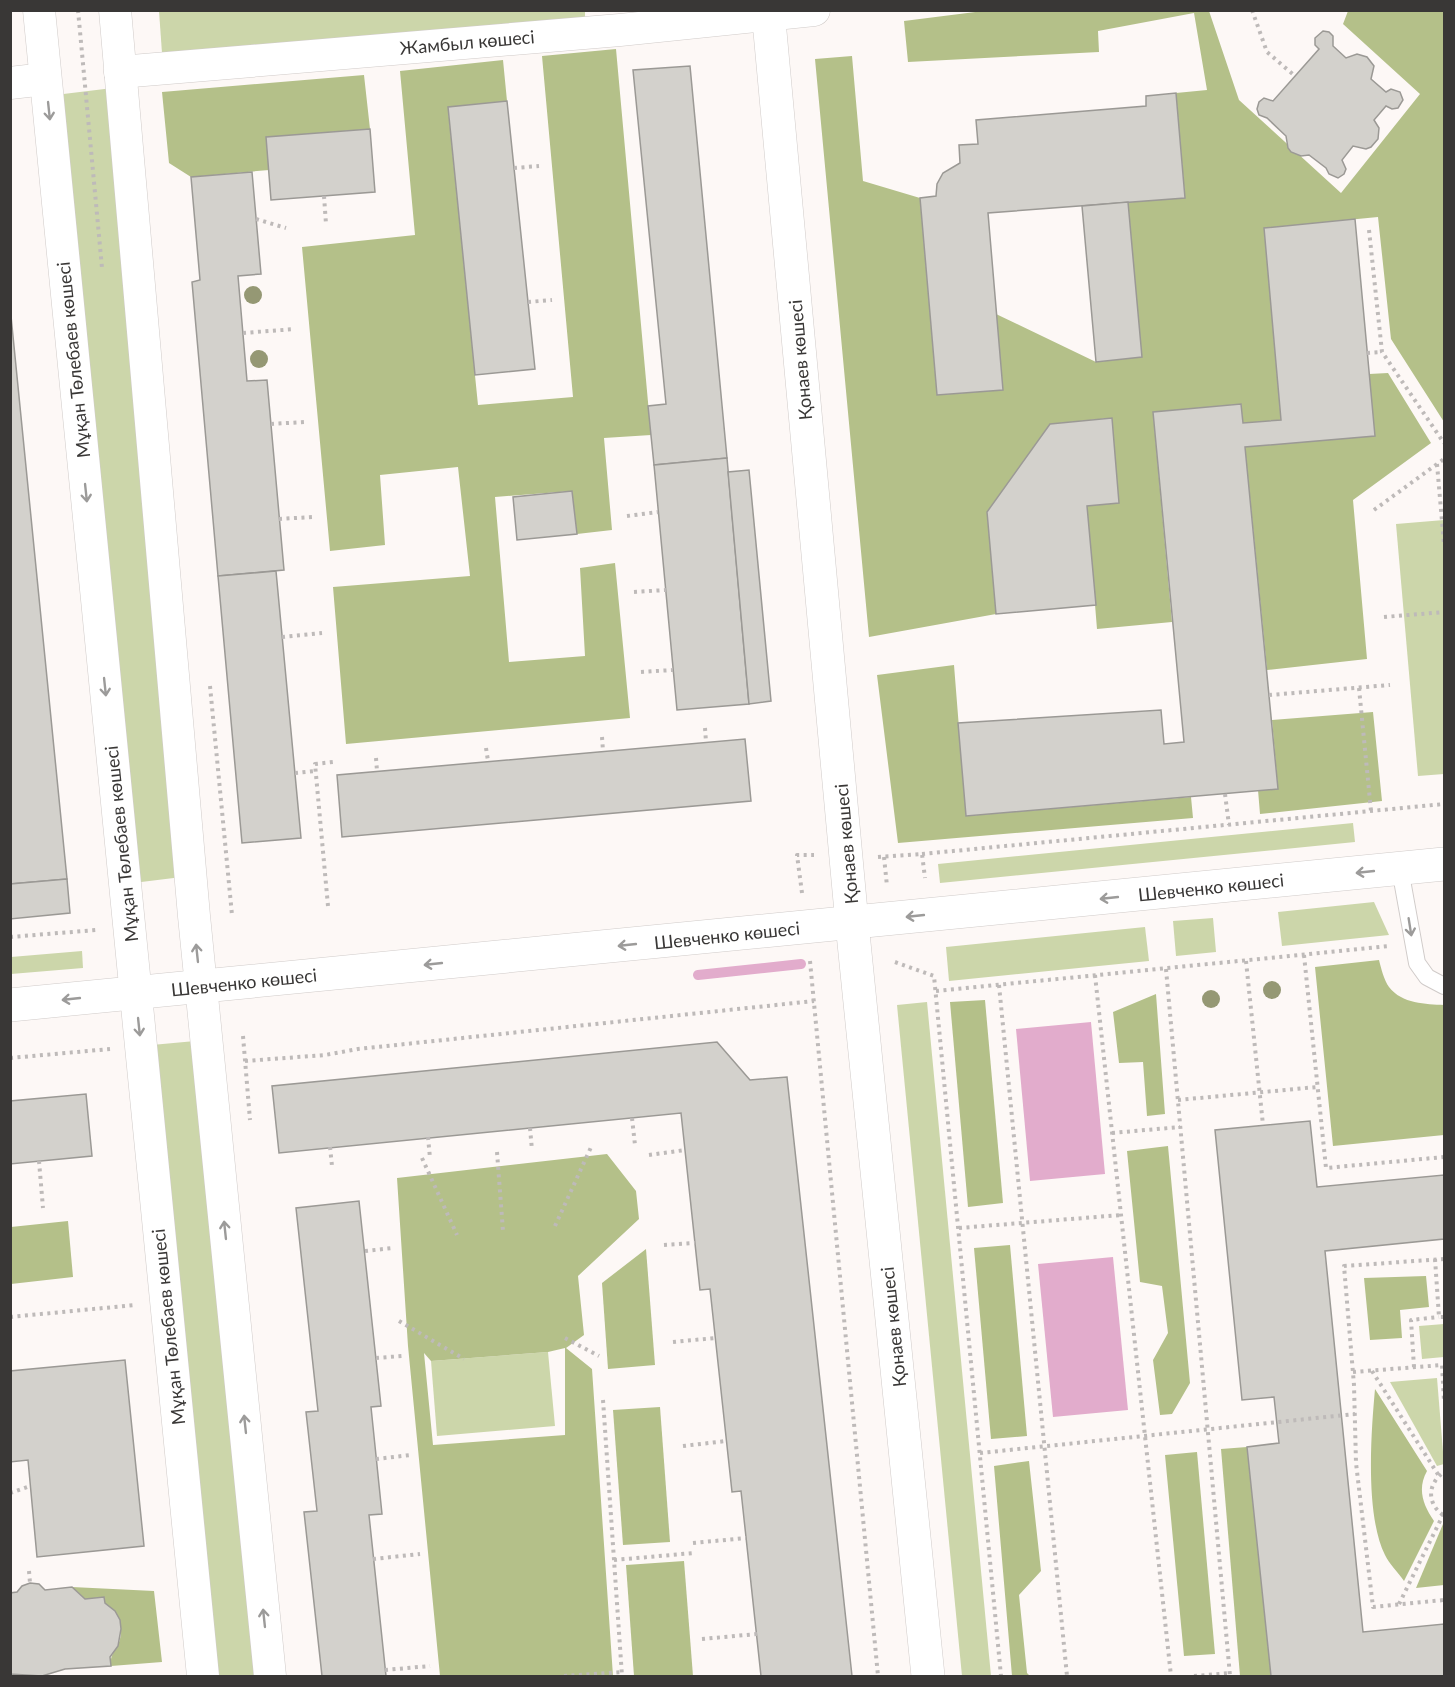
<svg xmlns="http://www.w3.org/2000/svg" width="1455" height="1687" font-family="Lato,sans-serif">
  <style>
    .green { fill: #ccd6aa }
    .forest { fill: #b4c089; fill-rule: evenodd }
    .water { fill: #e2accc }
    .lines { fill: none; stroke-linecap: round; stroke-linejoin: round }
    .stream { stroke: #e2accc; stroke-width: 10 }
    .building { fill: #d3d1cc; stroke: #9b9995; stroke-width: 1.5 }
    .service-casing { stroke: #d0cbc9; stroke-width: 18 }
    .minor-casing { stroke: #d0cbc9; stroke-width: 33 }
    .tertiary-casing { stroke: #d0cbc9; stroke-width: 34 }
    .path { stroke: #bebab9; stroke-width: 4; stroke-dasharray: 3 4.5; stroke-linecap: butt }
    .service { stroke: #fff; stroke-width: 16 }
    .minor { stroke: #fff; stroke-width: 32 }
    .tertiary { stroke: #fff; stroke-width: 33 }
    .tree { fill: #959874 }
    .oneway { stroke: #9c9b9a }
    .labels { text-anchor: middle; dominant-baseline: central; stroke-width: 4.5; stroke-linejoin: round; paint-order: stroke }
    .street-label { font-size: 18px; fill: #393736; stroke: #fff }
  </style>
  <rect width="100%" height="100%" fill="#fdf8f6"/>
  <g class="green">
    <path d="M585,10V19L162,53L159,11Z"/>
    <path d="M121,87L190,876L125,884L47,96Z"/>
    <path d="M1444,520V774L1418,776L1396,524Z"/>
    <path d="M1353,823L1355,842L940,883L938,864Z"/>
    <path d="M1374,902L1389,935L1282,946L1278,912Z"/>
    <path d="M1213,918L1216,952L1176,956L1173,921Z"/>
    <path d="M1145,927L1149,961L949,981L946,947Z"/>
    <path d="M82,951L83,968L11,974V957Z"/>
    <path d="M927,1002L991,1676H962L897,1005Z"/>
    <path d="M206,1040L270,1676H203L141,1046Z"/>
    <path d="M1444,1324V1357L1422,1359L1419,1326Z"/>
    <path d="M548,1352L555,1426L437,1436L431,1361Z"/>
    <path d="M1437,1378L1444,1464L1437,1466L1390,1382Z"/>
  </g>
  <g class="forest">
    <path d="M991,10L1209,11L1239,100L1341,193L1420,94L1343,24L1348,11H1444V422L1391,339L1378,217L1264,228L1281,420L1243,423L1241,404L1153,412L1172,622L1097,629L1087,506L1119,503L1111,418L1050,424L987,512L996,614L869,637L815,59L852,56L863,181L920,198L937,395L1003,390L996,314L1096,362L1141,357L1128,202L1185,197L1176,93L1207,90L1194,13L1098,31L1099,52L908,62L904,21Z"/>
    <path d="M616,49L651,435L604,438L612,530L577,534L572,491L495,497L509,662L585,656L580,568L615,563L630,718L346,744L333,587L470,576L458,467L380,475L385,545L330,551L302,247L415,235L400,71L503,60L507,101L448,108L478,405L573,397L542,56Z"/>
    <path d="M364,75L370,129L267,137L269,170L191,177L169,163L162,92Z"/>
    <path d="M1388,373L1431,443L1353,500L1367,659L1267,670L1245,447L1369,374Z"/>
    <path d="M954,665L966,816L1191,797L1193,818L898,843L877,675Z"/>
    <path d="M1373,712L1382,801L1260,814L1258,790L1278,789L1272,720Z"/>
    <path d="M1379,960C1381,968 1384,980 1389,987C1402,1004 1426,1004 1444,1005V1135L1333,1146L1315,967Z"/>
    <path d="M1156,994L1165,1114L1147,1116L1143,1062L1119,1063L1113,1012Z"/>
    <path d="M985,1000L1003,1203L968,1207L950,1002Z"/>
    <path d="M1168,1146L1190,1383L1172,1414L1160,1415L1153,1360L1168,1333L1162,1286L1140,1282L1127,1151Z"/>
    <path d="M607,1154L636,1191L639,1219L578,1276L584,1335L566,1348L592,1369L613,1676H440L408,1346L397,1178ZM565,1348V1435L433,1445L424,1353L431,1361L548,1352Z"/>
    <path d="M68,1221L73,1277L11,1284V1227Z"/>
    <path d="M1010,1245L1027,1436L991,1439L974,1248Z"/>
    <path d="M646,1249L655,1365L608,1369L602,1283Z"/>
    <path d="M1426,1276L1429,1307L1400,1310L1402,1338L1370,1340L1364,1278Z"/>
    <path d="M1375,1389L1427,1471C1417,1489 1423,1505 1434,1521L1404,1581C1398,1572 1389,1564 1385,1555C1365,1515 1371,1433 1375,1389Z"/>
    <path d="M660,1407L670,1542L623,1545L613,1410Z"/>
    <path d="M1247,1447L1271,1676H1240L1221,1449Z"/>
    <path d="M1197,1452L1215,1654L1184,1656L1165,1455Z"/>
    <path d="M1029,1461L1041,1571L1019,1595L1027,1673L1030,1676H1012L994,1466Z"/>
    <path d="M1443,1524H1444V1585L1416,1588Z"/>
    <path d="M684,1561L693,1676H634L626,1565Z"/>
    <path d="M72,1587L154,1591L162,1662L111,1666C110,1657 112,1655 117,1647C126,1631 118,1614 105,1603L104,1597L85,1599Z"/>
  </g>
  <g class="water">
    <path d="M1091,1022L1105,1174L1030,1181L1016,1029Z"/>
    <path d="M1113,1257L1128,1410L1053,1417L1038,1264Z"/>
  </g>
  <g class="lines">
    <path class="stream" d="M698,975L801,964"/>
  </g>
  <g class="building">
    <path d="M1323,31L1329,32L1333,36V46L1346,58L1357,54L1367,57L1374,66L1371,79L1386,92L1391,89L1400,92L1403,100L1398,108L1392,109L1386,106L1374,120L1379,128L1378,139L1371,147L1366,149L1353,146L1342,160L1346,169L1344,174L1338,178L1329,174L1326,168L1309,155L1301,156L1291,152L1288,148L1286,136L1267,118L1259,115L1257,109L1259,102L1264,98L1273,101L1319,49L1315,45V38Z"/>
    <path d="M690,66L727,458L654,465L648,406L666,404L633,70Z"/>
    <path d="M1176,93L1185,198L988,213L1003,390L937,395L920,198L936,196L937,184L943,173L960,163L959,145L978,144L976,120L1146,106V96Z"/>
    <path d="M507,101L535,369L475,375L448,107Z"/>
    <path d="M370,129L375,192L271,200L266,137Z"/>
    <path d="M252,172L261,274L238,276L247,381L267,380L284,570L218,576L192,282L200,280L191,177Z"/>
    <path d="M1128,202L1142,357L1096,362L1082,206Z"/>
    <path d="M1355,219L1375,436L1245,447L1278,789L966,816L958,723L1161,710L1164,744L1184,742L1153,412L1241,404L1243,423L1281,420L1264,228Z"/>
    <path d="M10,306L67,879L10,884Z"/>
    <path d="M1112,418L1119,503L1087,506L1096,605L996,614L987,512L1050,424Z"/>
    <path d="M727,458L749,704L677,710L654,465Z"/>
    <path d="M749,470L771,701L749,704L728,472Z"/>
    <path d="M572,491L577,534L517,540L513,497Z"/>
    <path d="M276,571L301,838L242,843L218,576Z"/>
    <path d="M745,739L751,801L342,837L337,775Z"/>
    <path d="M67,879L70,913L10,919V884Z"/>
    <path d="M717,1042L750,1080L787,1077L852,1676H761L741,1491L732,1492L710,1289L700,1290L681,1113L279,1153L272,1086Z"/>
    <path d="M86,1094L92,1156L10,1164V1101Z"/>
    <path d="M1310,1121L1317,1187L1444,1175V1239L1325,1251L1363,1632L1444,1624V1676H1271L1247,1447L1279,1443L1274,1397L1242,1400L1215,1130Z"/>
    <path d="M359,1201L381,1406L371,1407L382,1514L369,1515L386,1676H322L304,1512L317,1511L306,1412L318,1411L296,1208Z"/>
    <path d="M125,1360L144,1546L37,1557L28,1460L10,1462V1371Z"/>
    <path d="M30,1583L39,1584L45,1590L72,1587L85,1599L104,1597L105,1603L115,1611L120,1620L121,1629L118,1646L110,1657L111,1666L65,1669L42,1676L10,1674V1593L17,1592L22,1586Z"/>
  </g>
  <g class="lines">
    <g class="service-casing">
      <path id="service" d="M1400,869L1417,963L1427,977L1444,986"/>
    </g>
    <g class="minor-casing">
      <g id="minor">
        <path d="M39,10L203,1676"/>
        <path d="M115,10L194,916L270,1676"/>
        <path d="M120,72L620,30L814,10"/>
        <path d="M10,83L45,79"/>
      </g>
    </g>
    <g class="tertiary-casing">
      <g id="tertiary">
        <path d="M768,10L852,923L928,1676"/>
        <path d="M10,1005L1444,864"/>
      </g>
    </g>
    <g class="path">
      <path d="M78,10L102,268"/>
      <path d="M1252,10L1267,52L1295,76"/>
      <path d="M514,168L539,166"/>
      <path d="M324,196L326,224"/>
      <path d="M256,219L286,228"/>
      <path d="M1369,230L1382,352L1444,443"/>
      <path d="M528,302L552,300"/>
      <path d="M243,333L295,329"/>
      <path d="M1367,353L1382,352"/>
      <path d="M271,424L304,422"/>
      <path d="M1437,464L1444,544"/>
      <path d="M1374,510L1444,459"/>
      <path d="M627,516L658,512"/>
      <path d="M279,519L312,517"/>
      <path d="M634,592L666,590"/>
      <path d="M1384,617L1444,612"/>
      <path d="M282,637L322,633"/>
      <path d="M641,672L673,670"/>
      <path d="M210,686L232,915"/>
      <path d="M1359,688L1371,811"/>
      <path d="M1269,695L1390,685"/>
      <path d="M705,728L706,742"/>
      <path d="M602,737L603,751"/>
      <path d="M486,748L488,761"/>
      <path d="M376,758L377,771"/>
      <path d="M295,773L315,771"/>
      <path d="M1225,794L1229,825"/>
      <path d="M922,854L1444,804"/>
      <path d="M878,857L922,854L925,878"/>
      <path d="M884,857L887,886"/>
      <path d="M802,893L797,855H814"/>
      <path d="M328,906L315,764L333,762"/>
      <path d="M10,937L96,930"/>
      <path d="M1304,955L1326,1168L1444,1157"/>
      <path d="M810,961L878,1676"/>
      <path d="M1246,961L1263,1125"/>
      <path d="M895,962L934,976L1001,1676"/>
      <path d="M1166,969L1230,1676"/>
      <path d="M1095,975L1171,1676"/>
      <path d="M999,985L1067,1676"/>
      <path d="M936,991L1390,946"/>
      <path d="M243,1036L250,1120"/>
      <path d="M10,1058L110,1049"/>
      <path d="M245,1061L325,1055L358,1049L814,1001"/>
      <path d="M1178,1100L1317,1087"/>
      <path d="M632,1118L635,1145"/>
      <path d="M530,1128L532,1150"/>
      <path d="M1112,1133L1180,1127"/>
      <path d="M428,1137L430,1158"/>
      <path d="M330,1147L332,1166"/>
      <path d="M497,1152L503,1231"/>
      <path d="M649,1155L685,1150"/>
      <path d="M422,1158L457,1235"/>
      <path d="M39,1161L43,1208"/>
      <path d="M555,1226L592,1145"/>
      <path d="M959,1228L1121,1215"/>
      <path d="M664,1245L695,1243"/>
      <path d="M365,1251L393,1248"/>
      <path d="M1435,1259L1439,1317H1444"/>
      <path d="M1444,1259L1344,1266L1354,1385L1356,1463L1373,1607L1444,1600"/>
      <path d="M10,1317L135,1305"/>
      <path d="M399,1321L464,1359"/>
      <path d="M565,1338L599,1356"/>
      <path d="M673,1342L715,1338"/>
      <path d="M376,1358L402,1356"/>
      <path d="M1414,1367L1411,1320L1439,1317"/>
      <path d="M1372,1371L1439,1476"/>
      <path d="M1353,1372L1442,1365L1444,1401"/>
      <path d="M603,1400L622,1676"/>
      <path d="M683,1446L726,1441"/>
      <path d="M980,1453L1355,1414"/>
      <path d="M376,1459L411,1455"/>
      <path d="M10,1493L30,1486"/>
      <path d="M1443,1515C1426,1503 1428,1483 1444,1472"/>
      <path d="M693,1543L746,1538"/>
      <path d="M373,1559L420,1554"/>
      <path d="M614,1560L694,1553"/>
      <path d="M29,1571L30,1583"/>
      <path d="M1399,1604L1443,1515"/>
      <path d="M702,1639L757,1634"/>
      <path d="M385,1670L430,1666"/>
      <path d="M564,1676L622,1672"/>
      <path d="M1194,1676L1230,1673"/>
    </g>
    <use href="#service" class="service"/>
    <use href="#minor" class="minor"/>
    <use href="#tertiary" class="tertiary"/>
  </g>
  <g class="tree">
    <circle cx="253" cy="295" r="9"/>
    <circle cx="259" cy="359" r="9"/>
    <circle cx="1272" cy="990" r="9"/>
    <circle cx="1211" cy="999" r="9"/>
  </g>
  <defs><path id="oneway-shaft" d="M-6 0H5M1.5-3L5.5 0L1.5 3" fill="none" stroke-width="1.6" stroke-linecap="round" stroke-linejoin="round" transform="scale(1.5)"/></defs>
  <g class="oneway">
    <use href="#oneway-shaft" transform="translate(49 111) rotate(84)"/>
    <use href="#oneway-shaft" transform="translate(86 493) rotate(84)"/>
    <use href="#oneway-shaft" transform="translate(105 687) rotate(84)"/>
    <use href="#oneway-shaft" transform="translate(1365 872) rotate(174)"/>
    <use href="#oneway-shaft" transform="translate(1109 898) rotate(174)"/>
    <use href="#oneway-shaft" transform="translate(915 916) rotate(174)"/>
    <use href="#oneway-shaft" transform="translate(1410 927) rotate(81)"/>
    <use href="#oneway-shaft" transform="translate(627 945) rotate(174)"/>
    <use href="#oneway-shaft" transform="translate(197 953) rotate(-96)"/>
    <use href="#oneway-shaft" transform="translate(433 964) rotate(174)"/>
    <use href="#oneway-shaft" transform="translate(71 999) rotate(174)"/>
    <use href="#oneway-shaft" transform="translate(139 1027) rotate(84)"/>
    <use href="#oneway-shaft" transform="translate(225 1230) rotate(-96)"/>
    <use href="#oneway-shaft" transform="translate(245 1424) rotate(-96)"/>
    <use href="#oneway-shaft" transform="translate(264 1618) rotate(-96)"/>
  </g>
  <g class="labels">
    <g class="street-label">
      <text transform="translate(467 42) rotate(-5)">Жамбыл көшесі</text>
      <text transform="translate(73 360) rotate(-96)">Мұқан Төлебаев көшесі</text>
      <text transform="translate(800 360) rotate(-95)">Қонаев көшесі</text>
      <text transform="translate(121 844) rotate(-96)">Мұқан Төлебаев көшесі</text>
      <text transform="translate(846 844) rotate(-95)">Қонаев көшесі</text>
      <text transform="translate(1211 887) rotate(-6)">Шевченко көшесі</text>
      <text transform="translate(727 935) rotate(-6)">Шевченко көшесі</text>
      <text transform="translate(244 982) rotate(-6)">Шевченко көшесі</text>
      <text transform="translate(168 1327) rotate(-96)">Мұқан Төлебаев көшесі</text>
      <text transform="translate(893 1327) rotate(-96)">Қонаев көшесі</text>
    </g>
  </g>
  <rect width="1455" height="1687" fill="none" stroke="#393736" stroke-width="24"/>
</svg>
